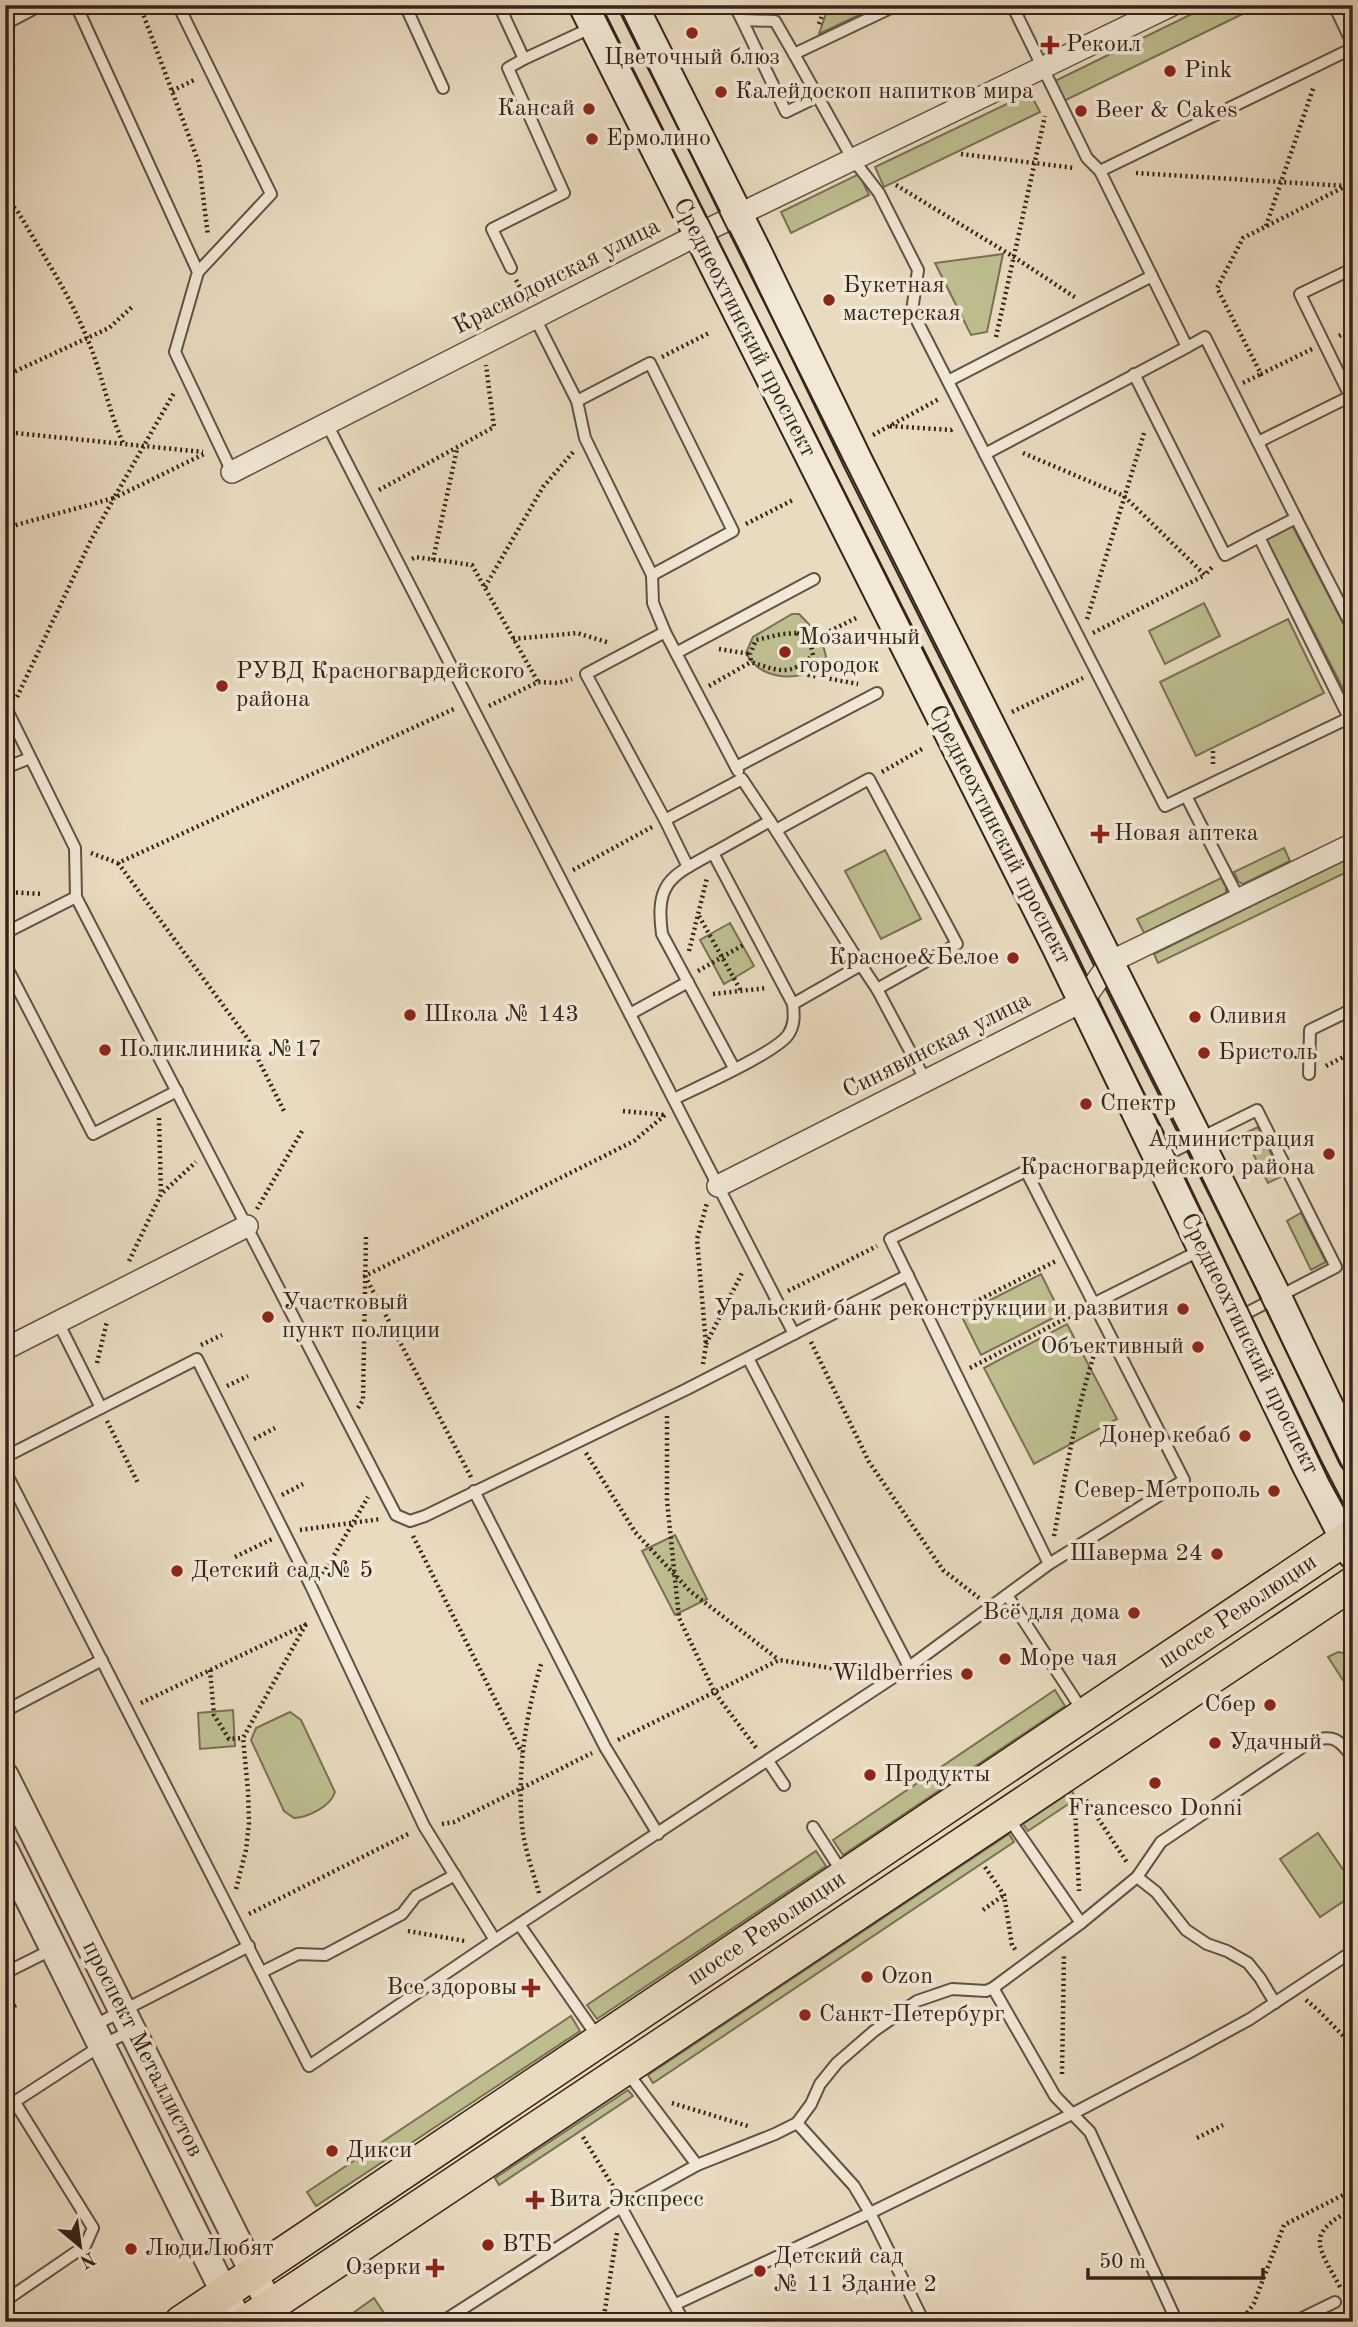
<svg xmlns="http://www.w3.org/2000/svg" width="1358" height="2327" font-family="'Old Standard TT',serif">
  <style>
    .green { fill: #bdbe8e; stroke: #7a7055; stroke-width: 2 }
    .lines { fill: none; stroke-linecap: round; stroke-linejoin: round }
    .service-casing { stroke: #635145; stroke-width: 14 }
    .minor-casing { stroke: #635145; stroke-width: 24 }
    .tertiary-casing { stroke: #635145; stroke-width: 30 }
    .secondary-casing { stroke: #36231c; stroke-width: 32 }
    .primary-casing { stroke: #36231c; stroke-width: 35 }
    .path { stroke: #36231c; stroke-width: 4.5; stroke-dasharray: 2 3.5; stroke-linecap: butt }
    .service { stroke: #f1e8d6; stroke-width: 10 }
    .minor { stroke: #f1e8d6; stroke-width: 21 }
    .tertiary { stroke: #f1e8d6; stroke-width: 26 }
    .secondary { stroke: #f1e8d6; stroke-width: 28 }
    .primary { stroke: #e9dbc0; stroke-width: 32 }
    .tram { stroke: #36231c; stroke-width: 2 }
    .poi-dot { fill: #8f2418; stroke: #f1e8d6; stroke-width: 2.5 }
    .labels { text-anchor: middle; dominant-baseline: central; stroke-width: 7; stroke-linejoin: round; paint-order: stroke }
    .poi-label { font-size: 24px; fill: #36231c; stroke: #f1e8d6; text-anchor: start }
    .street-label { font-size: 24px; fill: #36231c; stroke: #f1e8d6 }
  </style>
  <rect width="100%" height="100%" fill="#e9dbc0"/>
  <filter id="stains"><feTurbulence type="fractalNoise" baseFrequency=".00286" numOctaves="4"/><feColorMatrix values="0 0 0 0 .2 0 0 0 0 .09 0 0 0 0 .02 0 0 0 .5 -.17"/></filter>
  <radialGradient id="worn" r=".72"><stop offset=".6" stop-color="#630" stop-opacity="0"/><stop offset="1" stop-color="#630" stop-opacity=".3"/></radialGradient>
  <g class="green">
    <path d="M829,5H880L819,34Z"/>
    <path d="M1210,5H1261L1064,101L1055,81Z"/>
    <path d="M1030,93L1040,112L884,187L875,167Z"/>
    <path d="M859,174L869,195L791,233L781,212Z"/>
    <path d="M1003,254L987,332L971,335L935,263Z"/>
    <path d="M1292,525L1353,642L1351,704L1266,539Z"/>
    <path d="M1204,603L1220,636L1165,664L1149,631Z"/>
    <path d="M792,614H799C813,628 823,638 826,657C822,661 818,666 814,669C792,683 758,677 746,653L753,637Z"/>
    <path d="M1288,619L1324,693L1196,756L1160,682Z"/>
    <path d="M1284,848L1290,861L1243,884L1238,881L1234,872Z"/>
    <path d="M885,850L921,919L881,939L845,871Z"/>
    <path d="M1353,856V869L1158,963L1154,954Z"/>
    <path d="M1221,878L1226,887V893L1144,933L1137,919Z"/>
    <path d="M730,923L754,966L724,984L700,940Z"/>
    <path d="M1258,1127L1282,1176L1268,1183L1243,1134Z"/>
    <path d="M1301,1213L1326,1262L1311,1270L1287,1221Z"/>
    <path d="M1041,1274L1061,1314L981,1355L961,1315Z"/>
    <path d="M1067,1324L1117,1419L1034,1464L984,1368Z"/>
    <path d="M675,1535L707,1599L675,1615L642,1551Z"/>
    <path d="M1338,1652L1353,1655L1352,1694L1328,1657Z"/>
    <path d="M1055,1690L1065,1706L843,1855L833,1840Z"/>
    <path d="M233,1710L235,1746L200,1749L198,1713Z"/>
    <path d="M290,1712L301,1720L335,1792C331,1806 309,1817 294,1818L284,1811L251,1740L256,1728Z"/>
    <path d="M1072,1791L1076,1799L1028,1831L1023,1824Z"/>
    <path d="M1318,1833L1353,1884V1895L1320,1917L1280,1859Z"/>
    <path d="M1009,1834L1014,1842L653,2083L648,2075Z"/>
    <path d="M816,1851L826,1866L597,2019L587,2005Z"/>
    <path d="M571,2016L580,2031L316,2206L307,2192Z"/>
    <path d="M628,2090L633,2096L499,2185L495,2178Z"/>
    <path d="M374,2298L390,2322H346L353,2313Z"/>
  </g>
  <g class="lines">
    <g class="service-casing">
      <g id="service">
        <path d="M76,5L198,272L175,352L232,472"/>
        <path d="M178,5L271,194L198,272"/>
        <path d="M405,5L443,88"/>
        <path d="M499,5L524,59L593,27"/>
        <path d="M734,5L742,20L775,21L794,54"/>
        <path d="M897,5L794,54L852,158L879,193L918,270L912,311L985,454L1187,347"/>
        <path d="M1012,5L1087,158L1100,171L1187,347L1205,337L1296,518L1259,537L1348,716"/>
        <path d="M1334,5L1353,45"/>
        <path d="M742,20L786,112L817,97"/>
        <path d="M5,24L41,5"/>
        <path d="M1100,171L1353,48"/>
        <path d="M511,268L492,229L564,193L508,68L524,59"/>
        <path d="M535,318L577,401L585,438L652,575L653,603L665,632"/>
        <path d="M1134,374L1225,555L1259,537"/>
        <path d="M948,381L1152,276"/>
        <path d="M1350,396L1300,294L1352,269L1353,271"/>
        <path d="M577,401L650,363L733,531L652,575"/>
        <path d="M327,424L794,1334"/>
        <path d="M1258,442L1353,395"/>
        <path d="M985,454L1165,806L1353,716"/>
        <path d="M1296,518L1353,629"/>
        <path d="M676,653L738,771"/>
        <path d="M5,706L75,848L76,897L396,1515L410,1521L425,1516L687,1389L908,1275"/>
        <path d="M736,767L877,693"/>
        <path d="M5,768L30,758"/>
        <path d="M1186,796L1239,899"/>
        <path d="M665,820L688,867"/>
        <path d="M770,821L742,779L665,820L586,674L665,632L676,653L814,579"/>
        <path d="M776,830L869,779L957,944L877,989"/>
        <path d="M713,853C671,876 655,882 662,934L734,1068"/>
        <path d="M5,933L76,897"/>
        <path d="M5,964L93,1134L177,1091"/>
        <path d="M793,1004L713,853L770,821L861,965"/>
        <path d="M1346,1012L1353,1026"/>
        <path d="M630,1014L688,982"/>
        <path d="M1309,1074L1310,1030L1353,1009"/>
        <path d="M674,1099C698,1087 775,1053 788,1035C795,1025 794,1015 793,1004L861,965L877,989L926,1081"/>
        <path d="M1160,1158L1257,1110L1336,1267L1237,1318"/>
        <path d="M1093,1304L1201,1250"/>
        <path d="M58,1322L101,1408"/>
        <path d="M748,1358L909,1667"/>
        <path d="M5,1457L197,1359L310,1584L424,1826L495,1940"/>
        <path d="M5,1471L309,2066L495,1940L909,1667L1049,1564L1184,1480L1026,1171L890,1239L1049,1564"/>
        <path d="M474,1491L605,1747L658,1834"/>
        <path d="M1007,1595L1084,1713"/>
        <path d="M5,1711L102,1660"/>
        <path d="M768,1761L784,1785"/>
        <path d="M1007,1816L1081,1923"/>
        <path d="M813,1827L844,1875"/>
        <path d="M1137,1877L1156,1892L1186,1930L1207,1944L1227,1951L1248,1963L1260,1978L1275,2003"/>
        <path d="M519,1924L599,2039"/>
        <path d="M262,1972L298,1954L325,1955L402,1914L416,1896L455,1875"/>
        <path d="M5,1973L53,1949"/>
        <path d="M993,1988L1055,2096L1090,2132L1177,2322"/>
        <path d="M93,2026L249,1946"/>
        <path d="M627,2072L697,2165"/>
        <path d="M5,2108L102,2045L131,2031"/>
        <path d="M797,2123L854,2186L870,2213L924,2322"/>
        <path d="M621,2207L684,2322"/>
        <path d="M5,2292L9,2298L85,2246L93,2228L14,2101"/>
        <path d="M676,2304L870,2213L1072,2114L1188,2053L1250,2019L1353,1951"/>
        <path d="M442,2322L621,2207L697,2165L775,2134L797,2123L811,2104L820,2084L837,2063L874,2031L917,2001L952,1989L986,1991L993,1988L1081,1923L1137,1877L1161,1842L1310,1742C1333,1733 1340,1740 1353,1758"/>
        <path d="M1294,2322L1335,2302"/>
      </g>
    </g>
    <g class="minor-casing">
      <g id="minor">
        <path d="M232,472L711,228L1172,5"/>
        <path d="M718,1186L1083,1001L1110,962L1353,844"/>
        <path d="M5,1349L247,1226"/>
      </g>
    </g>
    <g class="tertiary-casing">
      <g id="tertiary">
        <path d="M5,1776L278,2322"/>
        <path d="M5,1851L239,2322"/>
      </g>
    </g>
    <g class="secondary-casing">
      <g id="secondary">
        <path d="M583,5L1057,948L1307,1466L1353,1555"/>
        <path d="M633,5L757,252L858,461L1277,1297L1353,1457"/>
      </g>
    </g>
    <g class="primary-casing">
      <g id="primary">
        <path d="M181,2322L1353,1534"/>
        <path d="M246,2322L1353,1583"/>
      </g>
    </g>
    <g class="path">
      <path d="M145,5L143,14L199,163L208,236"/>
      <path d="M819,24L826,5"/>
      <path d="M172,91L196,79"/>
      <path d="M961,154L1075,168"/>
      <path d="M1136,173L1346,186"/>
      <path d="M896,185L1014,257L1076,298"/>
      <path d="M5,201L17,210C41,252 69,293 87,338C102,373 108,410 124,445"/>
      <path d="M1266,226L1314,86"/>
      <path d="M516,280L522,291"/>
      <path d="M1339,336L1353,329"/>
      <path d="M996,337L1045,116"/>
      <path d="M1312,349L1261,374L1217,288L1243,238L1346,186L1353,187"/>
      <path d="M662,357L711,332"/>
      <path d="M5,376L109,328L132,307"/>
      <path d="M1243,383L1261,374"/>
      <path d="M890,426L951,430L954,428"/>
      <path d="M5,432L203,452"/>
      <path d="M873,435L939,399"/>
      <path d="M1023,453L1124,496L1205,575L1214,565"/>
      <path d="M379,490L494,427L486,365"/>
      <path d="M746,524L795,499"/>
      <path d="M5,528L114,498L175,391"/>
      <path d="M412,559L416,557L472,565L538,682"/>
      <path d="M433,560L457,449"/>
      <path d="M485,587L543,487L574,451"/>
      <path d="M1087,619L1145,430"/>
      <path d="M797,633L810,641L813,655C790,677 779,671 751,662L750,654L756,640L782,634Z"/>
      <path d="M1093,633L1205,575"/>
      <path d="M513,639L577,633L610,643"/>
      <path d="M810,641L856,618"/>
      <path d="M719,649L750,654"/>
      <path d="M800,667L809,675L858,684"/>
      <path d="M709,686L751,662"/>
      <path d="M17,697L92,538L114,498L206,453"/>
      <path d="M489,706L538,682L558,683L572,679"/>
      <path d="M1012,712L1083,678"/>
      <path d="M1213,764V748"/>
      <path d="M882,772L922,749"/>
      <path d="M91,853L118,863L456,708"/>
      <path d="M118,863L248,1039L285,1113"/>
      <path d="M573,870L652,827"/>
      <path d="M5,892L43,894"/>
      <path d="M699,916L741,991"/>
      <path d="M689,951L707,878"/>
      <path d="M698,971L745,944"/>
      <path d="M713,994L767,988"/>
      <path d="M1326,1066L1353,1052"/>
      <path d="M623,1111L665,1115"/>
      <path d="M159,1118L161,1193"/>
      <path d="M257,1209L302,1131"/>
      <path d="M129,1261L161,1194L196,1162"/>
      <path d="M788,1291L877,1246"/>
      <path d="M945,1317L1056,1261"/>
      <path d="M811,1342L869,1462L943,1570L979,1598"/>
      <path d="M706,1344L743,1271"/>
      <path d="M201,1345L222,1335"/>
      <path d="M97,1363L107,1321"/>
      <path d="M703,1364L706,1345L697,1239L707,1203"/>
      <path d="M970,1368L1080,1311"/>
      <path d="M227,1386L248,1376"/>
      <path d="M358,1408L363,1400L366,1237"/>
      <path d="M667,1416V1501L679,1618L715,1693L757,1749"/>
      <path d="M107,1421L139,1485"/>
      <path d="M254,1439L275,1428"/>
      <path d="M586,1453L635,1532L690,1591L779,1660"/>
      <path d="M471,1477L365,1276L634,1141L665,1115"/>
      <path d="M282,1495L303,1484"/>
      <path d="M300,1530L381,1519"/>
      <path d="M413,1536L522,1753"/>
      <path d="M1054,1536C1066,1472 1076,1408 1097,1346"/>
      <path d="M235,1557L272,1539"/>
      <path d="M323,1574L368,1497"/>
      <path d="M210,1670L214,1715L229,1739L243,1738"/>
      <path d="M141,1703L307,1624"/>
      <path d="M618,1740L779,1660L870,1674"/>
      <path d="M1086,1800L1128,1864"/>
      <path d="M1075,1807L1079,1891"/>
      <path d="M442,1824L454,1822L592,1753"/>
      <path d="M985,1867L1004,1895L1012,1945L1017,1952"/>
      <path d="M236,1889L246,1850L249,1823L248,1791L243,1738L306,1624"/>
      <path d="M539,1893C533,1871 524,1848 522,1825C517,1770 526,1713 542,1661"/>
      <path d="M983,1910L1004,1895"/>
      <path d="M249,1914L410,1833"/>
      <path d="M408,1931L465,1941"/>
      <path d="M1306,2000L1318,2010L1353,2046"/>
      <path d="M5,2011L16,2005"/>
      <path d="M1062,2074L1064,1954"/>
      <path d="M672,2103L751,2127"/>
      <path d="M583,2137L617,2193"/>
      <path d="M1197,2138L1223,2125"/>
      <path d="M1340,2287C1318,2246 1304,2234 1353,2209"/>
      <path d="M603,2322L617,2233"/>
      <path d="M1241,2322L1254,2303L1284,2225L1353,2190"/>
    </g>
    <use href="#service" class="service"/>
    <use href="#minor" class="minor"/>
    <use href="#tertiary" class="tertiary"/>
    <use href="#secondary" class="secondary"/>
    <use href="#primary" class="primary"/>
    <g class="tram">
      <path d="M601,5L1173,1151L1329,1480L1353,1524"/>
      <path d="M618,5L724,222L1186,1145L1353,1489"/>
    </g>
  </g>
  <g class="poi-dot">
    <circle cx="692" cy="33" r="7"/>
    <path d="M1046.5 34.5h7v7h7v7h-7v7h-7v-7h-7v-7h7z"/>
    <circle cx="1170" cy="71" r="7"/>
    <circle cx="721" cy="92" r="7"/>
    <circle cx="589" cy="109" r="7"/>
    <circle cx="1081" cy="111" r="7"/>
    <circle cx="592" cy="139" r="7"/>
    <circle cx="829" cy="300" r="7"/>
    <circle cx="785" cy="652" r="7"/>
    <circle cx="222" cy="686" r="7"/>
    <path d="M1096.5 823.5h7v7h7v7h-7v7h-7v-7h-7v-7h7z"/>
    <circle cx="1013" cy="958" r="7"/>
    <circle cx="410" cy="1015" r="7"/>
    <circle cx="1195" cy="1017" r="7"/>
    <circle cx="105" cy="1050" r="7"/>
    <circle cx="1204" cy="1053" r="7"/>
    <circle cx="1086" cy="1104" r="7"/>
    <circle cx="1329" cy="1154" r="7"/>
    <circle cx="1183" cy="1309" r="7"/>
    <circle cx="268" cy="1317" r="7"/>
    <circle cx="1198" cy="1347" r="7"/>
    <circle cx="1245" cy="1436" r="7"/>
    <circle cx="1274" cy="1491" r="7"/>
    <circle cx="1217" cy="1554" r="7"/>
    <circle cx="177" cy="1571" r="7"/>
    <circle cx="1134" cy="1613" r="7"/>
    <circle cx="1005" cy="1659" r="7"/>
    <circle cx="967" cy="1674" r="7"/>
    <circle cx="1270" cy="1705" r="7"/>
    <circle cx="1215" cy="1743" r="7"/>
    <circle cx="870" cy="1775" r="7"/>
    <circle cx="1155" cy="1783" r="7"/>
    <circle cx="867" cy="1977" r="7"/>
    <path d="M527.5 1977.5h7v7h7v7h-7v7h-7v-7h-7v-7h7z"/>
    <circle cx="805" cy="2015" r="7"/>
    <circle cx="332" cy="2151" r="7"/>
    <path d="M531.5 2189.5h7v7h7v7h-7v7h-7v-7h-7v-7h7z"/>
    <circle cx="488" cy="2245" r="7"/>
    <circle cx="131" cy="2249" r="7"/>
    <path d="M431.5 2257.5h7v7h7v7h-7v7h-7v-7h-7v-7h7z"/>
    <circle cx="760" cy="2271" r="7"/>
  </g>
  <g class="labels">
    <g class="poi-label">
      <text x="1066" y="45">Рекоил</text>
      <text x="692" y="58" text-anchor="middle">Цветочный блюз</text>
      <text x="1184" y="71">Pink</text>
      <text x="735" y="92">Калейдоскоп напитков мира</text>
      <text x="575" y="109" text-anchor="end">Кансай</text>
      <text x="1095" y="111">Beer &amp; Cakes</text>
      <text x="606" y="139">Ермолино</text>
      <text x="843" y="286">Букетная<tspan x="843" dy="28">мастерская</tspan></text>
      <text x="799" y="638">Мозаичный<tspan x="799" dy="28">городок</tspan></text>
      <text x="236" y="672">РУВД Красногвардейского<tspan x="236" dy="28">района</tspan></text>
      <text x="1114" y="834">Новая аптека</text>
      <text x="999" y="958" text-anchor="end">Красное&amp;Белое</text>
      <text x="424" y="1015">Школа № 143</text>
      <text x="1209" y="1017">Оливия</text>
      <text x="119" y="1050">Поликлиника №17</text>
      <text x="1218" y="1053">Бристоль</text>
      <text x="1100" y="1104">Спектр</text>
      <text x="1315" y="1140" text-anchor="end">Администрация<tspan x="1315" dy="28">Красногвардейского района</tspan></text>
      <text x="282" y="1303">Участковый<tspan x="282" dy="28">пункт полиции</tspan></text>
      <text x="1169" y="1309" text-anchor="end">Уральский банк реконструкции и развития</text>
      <text x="1184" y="1347" text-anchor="end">Объективный</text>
      <text x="1231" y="1436" text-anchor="end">Донер кебаб</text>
      <text x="1260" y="1491" text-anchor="end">Север-Метрополь</text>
      <text x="1203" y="1554" text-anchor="end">Шаверма 24</text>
      <text x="191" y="1571">Детский сад № 5</text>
      <text x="1120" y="1613" text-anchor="end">Всё для дома</text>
      <text x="1019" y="1659">Море чая</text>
      <text x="953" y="1674" text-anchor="end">Wildberries</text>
      <text x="1256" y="1705" text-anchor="end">Сбер</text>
      <text x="1229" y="1743">Удачный</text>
      <text x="884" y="1775">Продукты</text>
      <text x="1155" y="1809" text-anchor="middle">Francesco Donni</text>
      <text x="881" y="1977">Ozon</text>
      <text x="517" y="1988" text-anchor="end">Все здоровы</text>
      <text x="819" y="2015">Санкт-Петербург</text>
      <text x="346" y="2151">Дикси</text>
      <text x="549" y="2200">Вита Экспресс</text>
      <text x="502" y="2245">ВТБ</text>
      <text x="145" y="2249">ЛюдиЛюбят</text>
      <text x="774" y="2257">Детский сад<tspan x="774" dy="28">№ 11 Здание 2</tspan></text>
      <text x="421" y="2268" text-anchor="end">Озерки</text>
    </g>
    <g class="street-label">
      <text transform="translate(557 277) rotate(-27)">Краснодонская улица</text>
      <text transform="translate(744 328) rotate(63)">Среднеохтинский проспект</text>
      <text transform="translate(999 835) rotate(63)">Среднеохтинский проспект</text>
      <text transform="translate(937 1046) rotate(-27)">Синявинская улица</text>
      <text transform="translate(1249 1344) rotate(64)">Среднеохтинский проспект</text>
      <text transform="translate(1238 1612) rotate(-34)">шоссе Революции</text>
      <text transform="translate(767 1929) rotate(-34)">шоссе Революции</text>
      <text transform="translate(142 2049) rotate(63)">проспект Металлистов</text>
    </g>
  </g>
  <rect width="1358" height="2327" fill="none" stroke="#e9dbc0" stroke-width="28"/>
  <rect x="7" y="7" width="1344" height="2313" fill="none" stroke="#36231c" stroke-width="3.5"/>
  <rect x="14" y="14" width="1330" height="2299" fill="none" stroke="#36231c" stroke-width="2"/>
  <g transform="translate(80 2246) rotate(151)" stroke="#f1e8d6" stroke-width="5" paint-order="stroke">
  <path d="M0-5L12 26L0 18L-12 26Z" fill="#36231c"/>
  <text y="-10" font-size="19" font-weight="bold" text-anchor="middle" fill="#36231c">N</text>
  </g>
  <path d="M1088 2268v10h175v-10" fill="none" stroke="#36231c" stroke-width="3.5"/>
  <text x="1099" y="2268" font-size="21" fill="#36231c" stroke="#f1e8d6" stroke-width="5" paint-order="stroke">50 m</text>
  <rect width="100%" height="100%" filter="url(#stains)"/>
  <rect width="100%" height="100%" fill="url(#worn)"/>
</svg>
